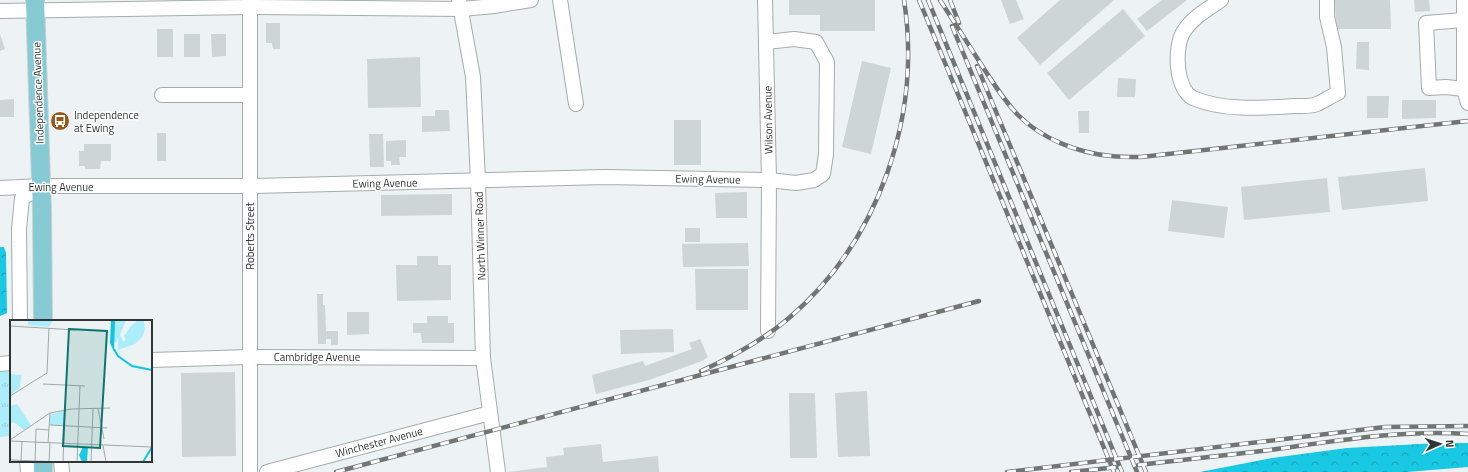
<svg xmlns="http://www.w3.org/2000/svg" width="1468" height="472" font-family="'Titillium Web',sans-serif">
  <style>
    .grass { fill: url(#grass-tufts) }
    .forest { fill: url(#forest-crowns) }
    .building { fill: #ced5d6 }
    .lines { fill: none; stroke-linecap: round; stroke-linejoin: round }
    .minor-casing { stroke: #a6acad; stroke-width: 16 }
    .major-casing { stroke: #cecfcf; stroke-width: 20 }
    .minor { stroke: #fff; stroke-width: 14 }
    .major { stroke: #86cad4; stroke-width: 18 }
    .rail-casing { stroke: #717576; stroke-width: 4.5 }
    .rail { stroke: #fff; stroke-width: 3; stroke-dasharray: 9; stroke-linecap: butt }
    .labels { text-anchor: middle; dominant-baseline: central; stroke-width: 3; stroke-linejoin: round; paint-order: stroke }
    .street-label { font-size: 11px; fill: #323535; stroke: #fff }
    .poi-label { font-size: 11px; fill: #323535; stroke: #fff; text-anchor: start }
    .inset-river { fill: none; stroke: #0fc5df; stroke-width: 2 }
    .inset-road { fill: none; stroke: #a2a7a8; stroke-width: 1 }
    .view { fill: #0f766e; fill-opacity: 0.15; stroke: #0f766e; stroke-width: 2 }
    .inset-edge { fill: none; stroke: #323535; stroke-width: 2 }
  </style>
  <defs>
    <pattern id="grass-tufts" width="24" height="20" patternUnits="userSpaceOnUse"><rect width="24" height="20" fill="#abedfb"/><path d="M3 7l-1-3M5 7V3M7 7l1-3M15 17l-1-3M17 17v-4M19 17l1-3" fill="none" stroke="#94ccd8"/></pattern>
    <pattern id="forest-crowns" width="20" height="18" patternUnits="userSpaceOnUse"><rect width="20" height="18" fill="#19c8e2"/><path d="M2 6a3 3 0 1 1 6 0M12 15a3 3 0 1 1 6 0" fill="none" stroke="#17a3b8"/></pattern>
  </defs>
  <rect width="100%" height="100%" fill="#edf3f4"/>
  <path class="grass" d="M0,368H11V436L0,437Z"/>
  <g class="forest">
    <path d="M0,247H4L6,253L7,313L0,316Z"/>
    <path d="M1438,443H1468V467L1407,472H1200L1272,458L1347,448Z"/>
  </g>
  <g class="building">
    <path d="M789,0H875V31H820V15H789Z"/>
    <path d="M1001,0H1016L1024,19L1010,24Z"/>
    <path d="M1060,0H1114L1040,65L1017,38Z"/>
    <path d="M1162,0H1187L1147,31L1137,19Z"/>
    <path d="M1335,0H1390L1391,29H1336Z"/>
    <path d="M1414,0H1429L1430,11L1415,12Z"/>
    <path d="M1123,9L1145,36L1069,100L1047,73Z"/>
    <path d="M266,23H280V49H273L272,43H266Z"/>
    <rect x="157" y="29" width="16" height="28"/>
    <path d="M0,34L5,49L0,51Z"/>
    <rect x="184" y="34" width="16" height="23"/>
    <path d="M211,34H226V56L212,57Z"/>
    <path d="M1357,42H1369V70L1356,69Z"/>
    <path d="M420,57L421,107L368,108L367,59Z"/>
    <path d="M862,61L891,68L871,154L842,147Z"/>
    <path d="M1118,78L1136,79L1135,97H1117Z"/>
    <path d="M1367,96H1389L1388,118H1367Z"/>
    <path d="M14,99V117H0V100Z"/>
    <path d="M1402,100H1436V118L1402,119Z"/>
    <path d="M435,110H449L450,131L422,132V116H435Z"/>
    <path d="M1078,111H1089V133H1079Z"/>
    <rect x="674" y="120" width="27" height="45"/>
    <rect x="157" y="133" width="9" height="28"/>
    <path d="M369,134H383L384,167H370Z"/>
    <path d="M406,140V157H399L400,165H391V161H386V141Z"/>
    <path d="M84,144H111V161H101L100,169H85V166H79V151H84Z"/>
    <path d="M1425,168L1428,201L1342,210L1338,177Z"/>
    <path d="M1327,178L1330,212L1244,220L1241,187Z"/>
    <path d="M747,192V218H716L715,193Z"/>
    <path d="M452,194V215L381,216V195Z"/>
    <path d="M1172,200L1228,207L1224,238L1168,231Z"/>
    <rect x="685" y="228" width="15" height="14"/>
    <path d="M748,243L749,266L683,267L682,244Z"/>
    <path d="M417,256H438V265H451V300L397,301L396,265H417Z"/>
    <path d="M695,269H748V310H696Z"/>
    <path d="M317,294H323V305H325L326,331H338V345H331V339H326V344H318Z"/>
    <path d="M347,312H369V334L347,335Z"/>
    <path d="M427,316H448V323H454V343H422L421,333H413V323H427Z"/>
    <path d="M673,329L674,352L621,354L620,330Z"/>
    <path d="M700,339L708,357L702,361L649,380L596,394L592,375L643,361L645,366L692,349L689,343Z"/>
    <path d="M235,372L236,456L182,457L181,373Z"/>
    <path d="M867,391L870,456L838,457L835,393Z"/>
    <path d="M789,393H815L817,458H790Z"/>
    <path d="M601,444L603,462L658,456L659,472H508L547,467L546,457L564,455L563,448Z"/>
  </g>
  <g class="lines">
    <g class="minor-casing">
      <g id="minor">
        <path d="M459,0L473,77L478,181L483,358L498,472"/>
        <path d="M560,0L576,104"/>
        <path d="M765,0L769,180L768,331"/>
        <path d="M1221,0C1208,9 1193,17 1184,31C1174,45 1175,89 1193,98C1222,111 1262,108 1293,106C1300,106 1310,107 1317,104C1324,101 1331,96 1338,93L1334,47L1327,17V0"/>
        <path d="M1464,0V89L1468,103"/>
        <path d="M0,11L250,7L462,9L494,6L531,0"/>
        <path d="M1464,89L1446,87L1429,88L1426,23L1464,20"/>
        <path d="M162,95H250"/>
        <path d="M0,188L41,186H250L605,177L769,180L796,183L814,180L823,174L826,154L827,62L816,42L794,39L766,42"/>
        <path d="M20,321L19,229L22,198L39,188"/>
        <path d="M151,360L249,357L483,358"/>
        <path d="M0,364L11,363"/>
        <path d="M27,461L28,472"/>
        <path d="M61,461L62,472"/>
        <path d="M250,472V0"/>
        <path d="M267,472L490,413"/>
      </g>
    </g>
    <g class="major-casing">
      <g id="major">
        <path d="M35,0L42,212L43,321"/>
        <path d="M43,461V472"/>
      </g>
    </g>
    <use href="#minor" class="minor"/>
    <use href="#major" class="major"/>
    <g class="rail-casing">
      <g id="rail">
        <path d="M919,0L1114,472"/>
        <path d="M928,0L1122,472"/>
        <path d="M940,0C953,20 966,41 979,61C991,80 1003,99 1018,115C1042,139 1078,153 1111,156C1121,157 1131,157 1141,157L1468,121"/>
        <path d="M950,0L959,23"/>
        <path d="M952,26L1137,472"/>
        <path d="M977,66L1146,472"/>
        <path d="M701,371C732,357 763,340 789,318C879,241 922,116 904,0"/>
        <path d="M1138,465C1179,460 1221,456 1262,451C1330,442 1399,429 1468,434"/>
        <path d="M336,472L979,301"/>
        <path d="M1007,472L1385,427L1468,426"/>
        <path d="M1071,472L1118,467"/>
      </g>
    </g>
    <use href="#rail" class="rail"/>
  </g>
  <defs>
    <g id="bus-disc" transform="scale(1)"><circle r="9.5" fill="#975b1d" stroke="#fff"/><path d="M-5-6H5V4H4V6H2V4H-2V6H-4V4H-5ZM-3.5-4V0h7V-4ZM-3.5 1.2v1.5H-2V1.2ZM2 1.2v1.5H3.5V1.2Z" fill="#fff"/></g>
  </defs>
  <g fill-rule="evenodd">
    <use href="#bus-disc" x="60" y="121"/>
  </g>
  <g class="labels">
    <g class="street-label">
      <text transform="translate(38 93) rotate(-92)">Independence Avenue</text>
      <text transform="translate(768 120) rotate(-91)">Wilson Avenue</text>
      <text transform="translate(708 179) rotate(1)">Ewing Avenue</text>
      <text transform="translate(385 183) rotate(-1)">Ewing Avenue</text>
      <text x="61" y="187">Ewing Avenue</text>
      <text transform="translate(250 236) rotate(-90)">Roberts Street</text>
      <text transform="translate(480 236) rotate(-92)">North Winner Road</text>
      <text x="317" y="357">Cambridge Avenue</text>
      <text transform="translate(379 442) rotate(-15)">Winchester Avenue</text>
    </g>
    <g class="poi-label">
      <text x="74" y="115">Independence<tspan x="74" dy="13">at Ewing</tspan></text>
    </g>
  </g>
  <g transform="translate(10 320)">
    <rect width="142" height="142" fill="#edf3f4"/>
    <path d="M105,0H116L110,15L113,22L116,20L114,16L121,6L128,0H134L135,10L132,17L125,24L108,30V19L106,23L103,19ZM7,84L21,105L14,110L4,102L0,104V86ZM54,91V106L40,105V95Z" fill="#abedfb"/>
    <path d="M73,127H78L77,142H72L69,135Z" fill="#19c8e2"/>
    <path d="M0,54L11,55L10,68L0,75Z" fill="#abedfb"/>
    <path d="M18,0H43L39,7L18,5Z" fill="#abedfb"/>
    <path d="M101,0H105L104,32L100,23Z" fill="#0fc5df"/>
    <path class="inset-river" d="M104,29L108,36L122,46L142,50M133,142L142,127"/>
    <path class="inset-road" d="M0,6L66,10M33,64L75,66M0,76L37,53L39,8M88,89L94,119M40,105L97,108M0,120L40,93L61,89L100,88M0,121L142,127M38,123L40,93M93,125L96,142M0,140L52,142M11,141L12,121M25,141L26,109L39,110M39,142L40,123M53,142L55,89M67,142L70,66M81,142L83,89"/>
    <path class="view" d="M59,9L97,11L90,128L53,126Z"/>
    <rect width="142" height="142" class="inset-edge"/>
  </g>
  <g transform="translate(1440 444) rotate(87)" stroke="#ffffff" stroke-width="3" paint-order="stroke">
  <path d="M0-3L7 15L0 10L-7 15Z" fill="#323535"/>
  <text y="-6" font-size="11" font-weight="bold" text-anchor="middle" fill="#323535">N</text>
  </g>
</svg>
